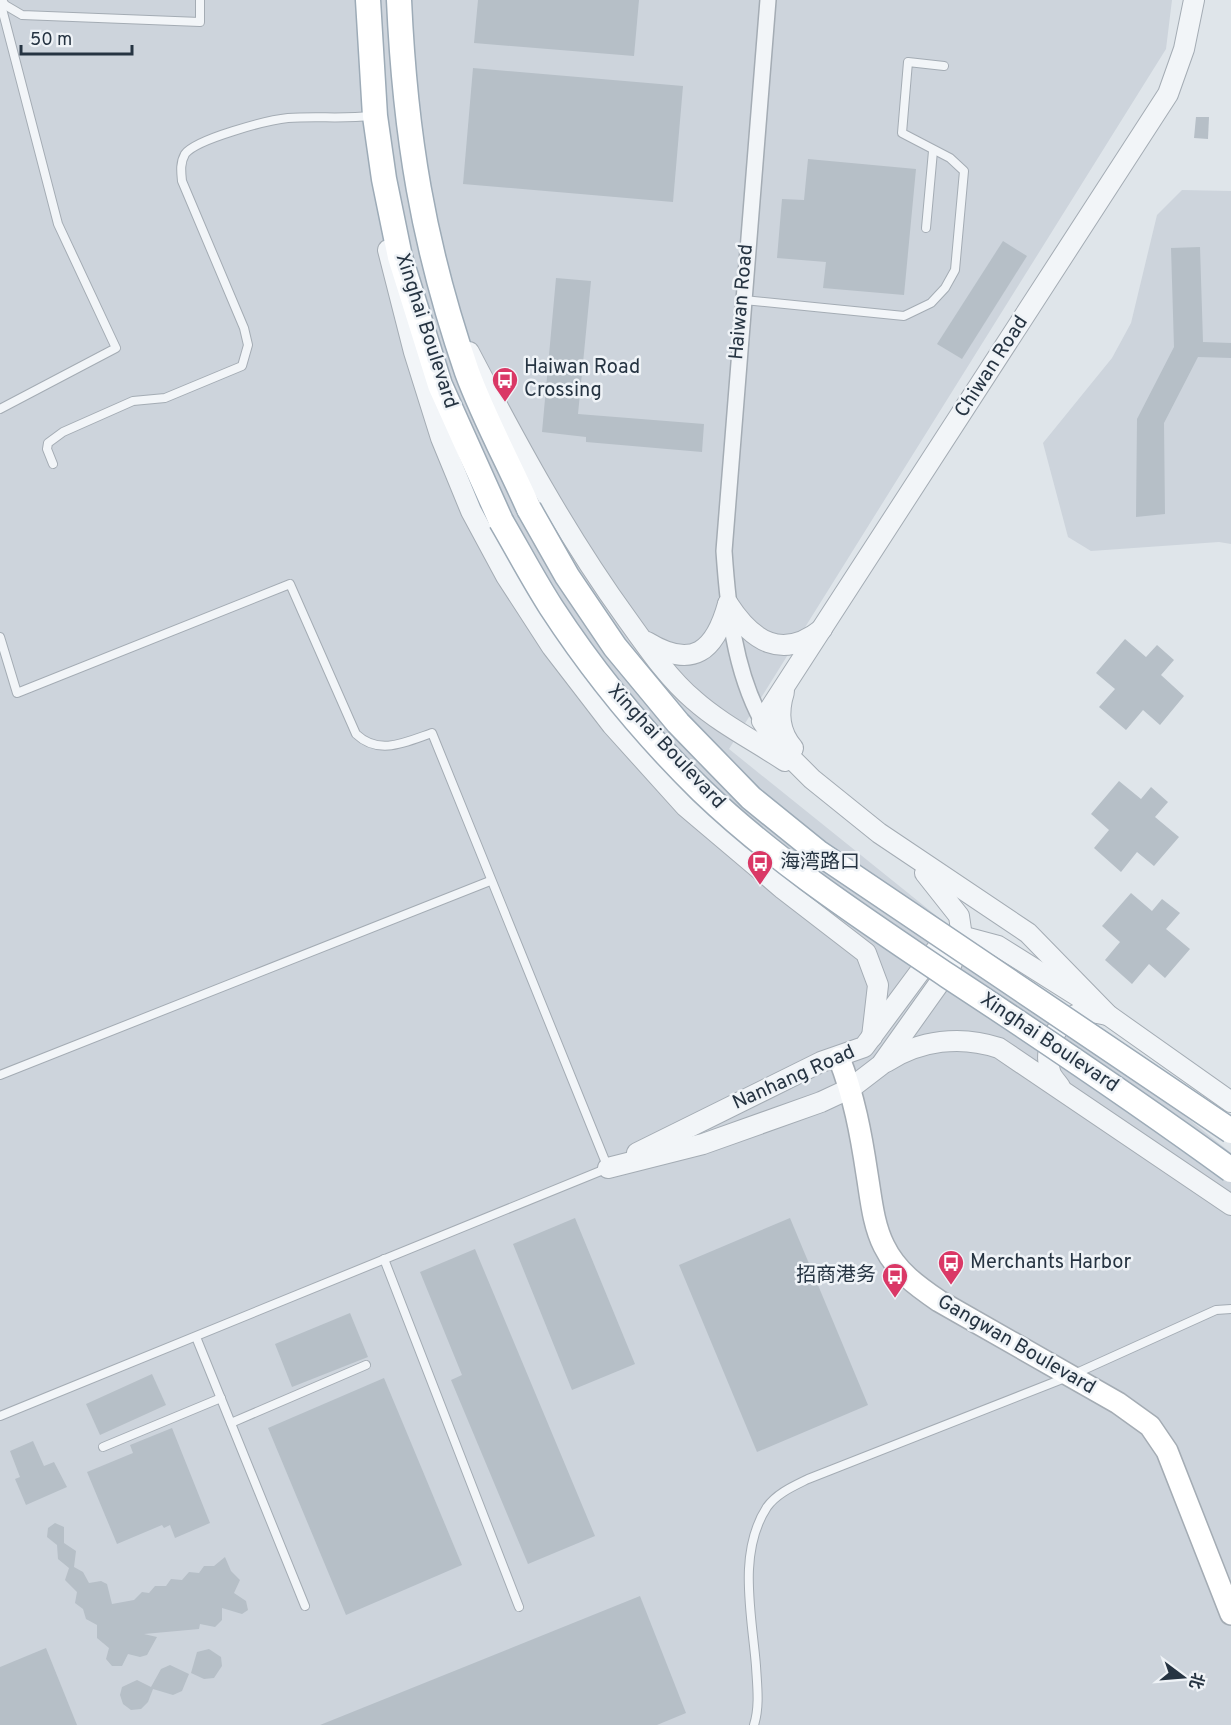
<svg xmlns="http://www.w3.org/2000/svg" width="1231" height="1725" font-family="Overpass,'Noto Sans SC',sans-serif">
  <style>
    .built { fill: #cdd4dc }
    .building { fill: #b6bfc7 }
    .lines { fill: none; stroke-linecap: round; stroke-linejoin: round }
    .service-casing { stroke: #a4acb4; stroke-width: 10 }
    .minor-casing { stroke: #a4acb4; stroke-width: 18 }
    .tertiary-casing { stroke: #a4acb4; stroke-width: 22 }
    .secondary-casing { stroke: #a4acb4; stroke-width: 24 }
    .primary-casing { stroke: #9dabb7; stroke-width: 27 }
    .service { stroke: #f2f5f8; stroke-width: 8 }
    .minor { stroke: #f2f5f8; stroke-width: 15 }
    .tertiary { stroke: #f2f5f8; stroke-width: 20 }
    .secondary { stroke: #fff; stroke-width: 21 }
    .primary { stroke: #fff; stroke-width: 24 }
    .primary-bridge-casing { stroke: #9dabb7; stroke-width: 27; stroke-linecap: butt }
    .primary-bridge { stroke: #fff; stroke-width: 24 }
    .labels { text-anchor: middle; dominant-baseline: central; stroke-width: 5; stroke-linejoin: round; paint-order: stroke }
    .street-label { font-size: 20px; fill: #263442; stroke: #eff3f7 }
    .poi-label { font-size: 20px; fill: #263442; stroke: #eff3f7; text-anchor: start }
  </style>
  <rect width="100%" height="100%" fill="#dfe5ea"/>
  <g class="built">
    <path d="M0,0H1172L1166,49L729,749L1231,1153V1725H0Z"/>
    <path d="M1182,190L1231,191V544L1219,542L1091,551L1068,537L1043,443L1112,358L1131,323L1157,215Z"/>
  </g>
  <g class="building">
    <path d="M478,0H639L634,56L474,43Z"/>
    <path d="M473,68L683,86L673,202L463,184Z"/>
    <path d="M1196,117H1209L1208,139L1194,138Z"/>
    <path d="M808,159L916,169L904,295L823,288L826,262L777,258L782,199L804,200Z"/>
    <path d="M1003,241L1027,256L962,359L937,344Z"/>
    <path d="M1200,247L1203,342L1231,343V358L1198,357L1164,423L1165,514L1136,517L1137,419L1174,347L1171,248Z"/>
    <path d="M556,278L591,281L578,414L704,424L702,452L586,442V437L542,432Z"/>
    <path d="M1125,639L1146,657L1157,645L1174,660L1161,675L1184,696L1160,725L1143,710L1126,730L1099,707L1115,689L1096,673Z"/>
    <path d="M1119,781L1141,799L1151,787L1168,802L1155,817L1179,837L1154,866L1137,852L1121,872L1094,848L1109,830L1091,814Z"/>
    <path d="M1131,893L1152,911L1162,899L1180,913L1166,929L1190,949L1165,978L1149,964L1132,984L1105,960L1120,942L1102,926Z"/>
    <path d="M575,1218L635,1364L572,1390L513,1244Z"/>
    <path d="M790,1218L868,1405L757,1452L679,1265Z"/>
    <path d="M475,1249L595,1536L528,1564L451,1380L462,1375L420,1272Z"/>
    <path d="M350,1313L368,1357L292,1387L275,1344Z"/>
    <path d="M152,1374L166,1405L100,1435L86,1404Z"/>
    <path d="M384,1378L462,1565L346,1615L268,1428Z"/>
    <path d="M172,1428L210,1523L175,1538L170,1525L164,1528L162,1525L117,1544L87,1472L133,1453L130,1445Z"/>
    <path d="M33,1441L44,1466L54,1462L67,1487L26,1505L15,1479L20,1477L10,1451Z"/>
    <path d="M55,1523L64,1527V1543L76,1551L74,1567L83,1572L89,1583L101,1581L107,1584L112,1604L134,1600L142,1592L149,1593L155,1586H166L171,1579L182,1580L189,1572L199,1573L204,1566H214L225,1557L231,1571L240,1580L234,1593L246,1601L248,1610L242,1614L222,1608V1620L215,1627L200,1624L199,1629L144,1634L157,1637L147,1655L140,1657L128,1654L122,1666H112L106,1659L109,1648L97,1638V1625L86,1619L83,1609L75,1603L77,1592L65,1580L69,1568L58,1559L57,1545L47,1537L48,1528Z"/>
    <path d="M640,1596L686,1713L657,1725H320Z"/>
    <path d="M46,1648L77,1725H0V1667Z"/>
    <path d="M209,1649L221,1657L222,1666L214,1678L204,1679L191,1673L197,1652Z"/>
    <path d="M170,1665L189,1674L182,1691L173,1695L153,1689L148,1702L141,1709L131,1710L123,1704L120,1695L122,1687L137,1680L151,1687L161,1669Z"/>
  </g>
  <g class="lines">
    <g class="service-casing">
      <g id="service">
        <path d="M2,0L5,5L22,15L200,22V0"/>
        <path d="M0,1L58,224L116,348L0,409"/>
        <path d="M926,228L933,151"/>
        <path d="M744,300L904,316L931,303L945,288L955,270L964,171L950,158L902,133L908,62L944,66"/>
        <path d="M53,464L47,449L48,443L63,432L133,401L165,398L242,366L248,345L244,328L182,181C181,171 180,163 185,154C196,139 268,120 288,118C316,116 343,119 371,116"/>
        <path d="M0,637L17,693L290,584L356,734C379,756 406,742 432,733L608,1168L0,1416"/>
        <path d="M0,1075L490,881"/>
        <path d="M384,1259L519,1607"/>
        <path d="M196,1337L305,1606"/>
        <path d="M231,1423L366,1365"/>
        <path d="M103,1447L221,1398"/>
        <path d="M754,1725C760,1706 757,1685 756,1666C752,1615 737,1553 767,1507C777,1493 794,1486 808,1479L1070,1376L1216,1310L1231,1309"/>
      </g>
    </g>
    <g class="minor-casing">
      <path id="minor" d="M762,721C734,669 728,609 724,551L768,0"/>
    </g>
    <g class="tertiary-casing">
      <g id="tertiary">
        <path d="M1194,0L1184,49L1168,94L762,721L778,745L812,779L879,833L1028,933L1108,1015L1231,1102"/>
        <path d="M388,250L414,352L441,438L471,511L506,576L552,647L612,725L685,806L783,889L866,953L878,985L872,1037"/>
        <path d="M469,352C517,444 566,535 627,619C647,647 668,678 694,700C721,724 755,741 785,761"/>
        <path d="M728,604C752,641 782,661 822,629"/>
        <path d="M647,642C693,670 715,651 728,604"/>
        <path d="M784,692C778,711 779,732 793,748"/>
        <path d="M886,1062C920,1040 961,1035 999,1048L1231,1205"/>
        <path d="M1060,1087C1057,1082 1051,1077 1050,1071C1042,1045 1060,1013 1089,1012C1095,1012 1102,1014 1108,1015"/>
        <path d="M637,1153L821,1062L864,1047L936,950L953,938H968L998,946L1084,1000"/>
        <path d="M608,1168L703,1144L821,1102L851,1088L881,1065L950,968L962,937L959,916L925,873"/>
      </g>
    </g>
    <g class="secondary-casing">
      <path id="secondary" d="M839,1058C854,1096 861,1134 867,1174C871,1198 873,1224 884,1246C896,1271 917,1286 939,1301L1118,1403L1150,1426L1167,1451L1231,1614"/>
    </g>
    <g class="primary-casing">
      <g id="primary">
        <path d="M368,0L375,116L384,179L400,257L440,385L501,521"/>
        <path d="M399,0C405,134 423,245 467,372C484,418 509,464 529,509"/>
      </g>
    </g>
    <use href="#service" class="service"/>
    <use href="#minor" class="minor"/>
    <use href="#tertiary" class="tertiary"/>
    <use href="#secondary" class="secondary"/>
    <use href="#primary" class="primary"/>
    <g class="primary-bridge-casing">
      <g id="primary-bridge">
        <path d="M529,509L567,576L615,647L678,723L751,798L819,853L1231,1131"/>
        <path d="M501,521C518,550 533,579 551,607C594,673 646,736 702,791C776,862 864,919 948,976C1044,1039 1139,1103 1231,1170"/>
      </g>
    </g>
    <use href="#primary-bridge" class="primary-bridge"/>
  </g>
  <defs>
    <g id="bus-pin" transform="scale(1.35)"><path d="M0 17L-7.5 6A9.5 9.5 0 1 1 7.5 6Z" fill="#da3866" stroke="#eff3f7"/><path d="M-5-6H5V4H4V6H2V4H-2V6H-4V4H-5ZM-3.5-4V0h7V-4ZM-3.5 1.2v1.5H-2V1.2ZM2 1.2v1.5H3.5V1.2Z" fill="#fff"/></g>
  </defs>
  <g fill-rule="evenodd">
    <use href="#bus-pin" x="505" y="380"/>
    <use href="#bus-pin" x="760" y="863"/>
    <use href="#bus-pin" x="951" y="1263"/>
    <use href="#bus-pin" x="895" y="1276"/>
  </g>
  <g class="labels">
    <g class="street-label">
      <text transform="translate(742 302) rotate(-85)">Haiwan Road</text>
      <text transform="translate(426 331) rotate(72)">Xinghai Boulevard</text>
      <text transform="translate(992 367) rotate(-57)">Chiwan Road</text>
      <text transform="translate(666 747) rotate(47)">Xinghai Boulevard</text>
      <text transform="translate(1049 1043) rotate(34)">Xinghai Boulevard</text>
      <text transform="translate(794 1078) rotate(-24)">Nanhang Road</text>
      <text transform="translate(1016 1345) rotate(30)">Gangwan Boulevard</text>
    </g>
    <g class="poi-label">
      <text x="524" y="368">Haiwan Road<tspan x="524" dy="23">Crossing</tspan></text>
      <text x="780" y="863">海湾路口</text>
      <text x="970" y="1263">Merchants Harbor</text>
      <text x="876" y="1276" text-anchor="end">招商港务</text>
    </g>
  </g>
  <g transform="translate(1183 1677) rotate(106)" stroke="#eff3f7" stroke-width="4.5" paint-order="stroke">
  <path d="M0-4.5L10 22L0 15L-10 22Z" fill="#263442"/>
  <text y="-9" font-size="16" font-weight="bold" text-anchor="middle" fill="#263442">北</text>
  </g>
  <path d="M21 45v9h111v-9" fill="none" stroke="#263442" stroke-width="3"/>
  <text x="30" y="45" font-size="18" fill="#263442" stroke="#eff3f7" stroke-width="4.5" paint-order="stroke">50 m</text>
</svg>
